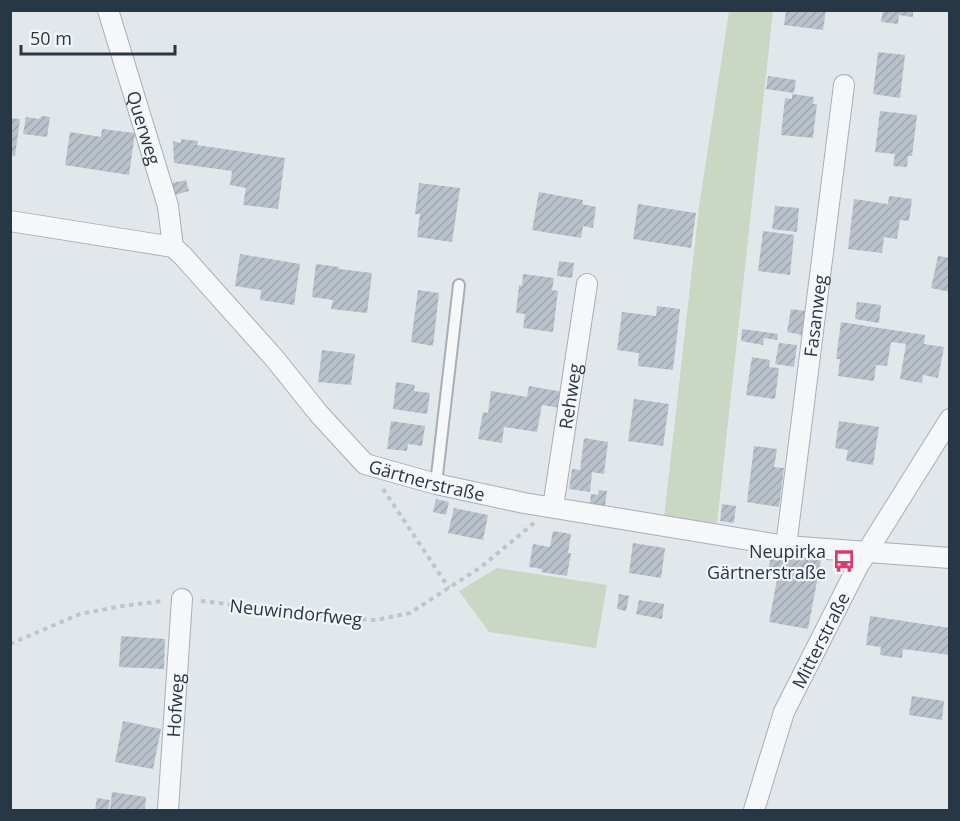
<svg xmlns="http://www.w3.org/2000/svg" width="960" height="821" font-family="'Open Sans',sans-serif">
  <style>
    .grass { fill: #cad7c2 }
    .building { fill: url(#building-hatch) }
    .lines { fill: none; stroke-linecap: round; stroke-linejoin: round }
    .service-casing { stroke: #a6afb7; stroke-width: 14 }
    .minor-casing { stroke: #a6afb7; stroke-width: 22 }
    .path { stroke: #c0c5ca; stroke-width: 4; stroke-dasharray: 4.5 4.5; stroke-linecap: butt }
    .service { stroke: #f5f7f9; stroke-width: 10 }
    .minor { stroke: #f5f7f9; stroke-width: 20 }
    .labels { text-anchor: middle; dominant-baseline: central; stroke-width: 4.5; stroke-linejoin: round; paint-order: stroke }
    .street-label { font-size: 18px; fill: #283746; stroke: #f2f6f9 }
    .poi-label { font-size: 18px; fill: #283746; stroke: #f2f6f9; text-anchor: end }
  </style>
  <defs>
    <pattern id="building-hatch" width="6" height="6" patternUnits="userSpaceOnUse" patternTransform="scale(1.5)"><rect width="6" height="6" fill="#b9c1ca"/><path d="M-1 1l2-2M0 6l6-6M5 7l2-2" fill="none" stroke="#9fa6af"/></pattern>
  </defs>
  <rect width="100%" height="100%" fill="#e2e7ec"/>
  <g class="grass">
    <path d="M729,11H773L717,523L664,518L699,207Z"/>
    <path d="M497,568L607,585L596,648L489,632L459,591Z"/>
  </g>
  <g class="building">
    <path d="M786,10H826L823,30L784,25Z"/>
    <path d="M883,10H913V17L899,15L898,24L881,22Z"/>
    <path d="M878,52L905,55L900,98L873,94Z"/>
    <path d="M768,76L796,80L794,93L766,89Z"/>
    <path d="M792,94L814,97L813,104H817L813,138L781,135L785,98L792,99Z"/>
    <path d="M880,111L917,115L912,156H908L907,167L893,166L895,154L875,152Z"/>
    <path d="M42,116L50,117L47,137L23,134L26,117L39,119Z"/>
    <path d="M10,118L20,119L15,156L10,155Z"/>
    <path d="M102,129L135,133L129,175L65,165L70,132L101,137Z"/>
    <path d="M181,139L198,141L197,145L285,158L278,209L243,205L246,188L230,185L232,171L174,163L173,141L181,143Z"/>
    <path d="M186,180L189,191L175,195L172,183Z"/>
    <path d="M419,183L460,188L452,242L417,237L420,214H415Z"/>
    <path d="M539,192L583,200L582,204L596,207L593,228L583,226L581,238L532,230Z"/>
    <path d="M889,196L912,199L909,221L900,220L897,239L884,237L882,253L848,249L854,199L888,204Z"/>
    <path d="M638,204L696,213L691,248L633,239Z"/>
    <path d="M775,206L799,208L797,232L772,229Z"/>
    <path d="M763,231L794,235L790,275L758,271Z"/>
    <path d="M240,254L300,264L294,305L260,300L261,290L235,286Z"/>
    <path d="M938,256L950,258V292L931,288Z"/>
    <path d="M559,261L574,263L572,278L557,276Z"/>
    <path d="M316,264L339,267V269L372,273L367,313L331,309L333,300L312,297Z"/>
    <path d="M523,274L554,278L552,290L558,291L553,332L523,328L525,314L516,313L519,285L522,286Z"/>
    <path d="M418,290L439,293L433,346L411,342Z"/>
    <path d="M857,302L881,305L879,323L855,319Z"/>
    <path d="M657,306L680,309L673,370L638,366L639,353L617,350L622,312L656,316Z"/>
    <path d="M791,309L806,311L802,335L787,332Z"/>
    <path d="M841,322L925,335L924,344L944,347L938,378L923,375L922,383L900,379L906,344L891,342L887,366L876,365L874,381L838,376L840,359H836Z"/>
    <path d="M742,329L778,334L777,340L764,338L763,345L741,341Z"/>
    <path d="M779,343L797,345L794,367L775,364Z"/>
    <path d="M322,350L355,354L351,385L318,382Z"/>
    <path d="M752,357L770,360L769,367L779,368L775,399L746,395Z"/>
    <path d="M396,382L415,385L414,391L430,393L427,414L393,409Z"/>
    <path d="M529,386L563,392L561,408L542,405L537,432L504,427L502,443L478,439L483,412L488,413L491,391L527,397Z"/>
    <path d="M634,399L669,404L663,446L628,441Z"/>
    <path d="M391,421L425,426L422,446L408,444L407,451L387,449Z"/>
    <path d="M839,421L879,427L873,465L846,461L848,450L835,448Z"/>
    <path d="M584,438L608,442L604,474L592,472L590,492L569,489L572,469L580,470Z"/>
    <path d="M754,446L777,449L774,467L784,468L779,507L747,502Z"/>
    <path d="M599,490L607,491L605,506L590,503L591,494L598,495Z"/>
    <path d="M436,499L449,502L446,515L433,512Z"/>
    <path d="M722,504L736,506L734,523L720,521Z"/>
    <path d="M454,508L488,515L483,540L448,533Z"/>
    <path d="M553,531L571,534L568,553H571L567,576L541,572L542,569L529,567L533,544L550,547Z"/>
    <path d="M633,543L665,548L661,578L629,573Z"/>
    <path d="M772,551L821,560L808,629L769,622L778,574L768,572Z"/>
    <path d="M619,594L629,596L626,611L617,609Z"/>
    <path d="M639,600L664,604L662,619L636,614Z"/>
    <path d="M870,616L950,628V655L903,649L902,658L880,655L881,647L866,645Z"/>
    <path d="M121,636L165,639L164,669L119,667Z"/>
    <path d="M912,696L944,701L942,720L909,715Z"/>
    <path d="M123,721L161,729L153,769L115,762Z"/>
    <path d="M112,792L146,797L145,810H110Z"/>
    <path d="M97,798L110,800L108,810H95Z"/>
  </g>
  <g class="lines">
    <g class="service-casing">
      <path id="service" d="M436,484L459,285"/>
    </g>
    <g class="minor-casing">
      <g id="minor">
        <path id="s1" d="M108,10L168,206L173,247"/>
        <path id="s2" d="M10,221L173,247L183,256L275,359L319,414L365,464L436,484L524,503L786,546L950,558"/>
        <path id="s3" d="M553,507L587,284"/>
        <path id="s4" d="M786,546L844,85"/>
        <path id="s5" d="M168,810L182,599"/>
        <path id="s6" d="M754,810L784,712L858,566L950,419"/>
      </g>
    </g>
    <g class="path">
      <path d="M383,489L449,588"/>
      <path d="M201,601L354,619L376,620L410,613L481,567L534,523"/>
      <path d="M10,644L80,614L122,606L163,601"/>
    </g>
    <use href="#service" class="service"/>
    <use href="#minor" class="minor"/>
  </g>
  <defs>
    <g id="bus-bare" transform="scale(1.8)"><path d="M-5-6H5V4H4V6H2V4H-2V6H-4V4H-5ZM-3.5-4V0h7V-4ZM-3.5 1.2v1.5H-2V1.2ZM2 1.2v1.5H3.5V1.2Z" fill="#dc3c6b" stroke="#f2f6f9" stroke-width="2.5" paint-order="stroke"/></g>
  </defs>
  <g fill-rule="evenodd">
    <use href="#bus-bare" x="844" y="561"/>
  </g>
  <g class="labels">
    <g class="street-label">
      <text stroke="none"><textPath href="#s1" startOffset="123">Querweg</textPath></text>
      <text stroke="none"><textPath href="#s4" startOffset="232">Fasanweg</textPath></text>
      <text stroke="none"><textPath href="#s3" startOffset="112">Rehweg</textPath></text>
      <text stroke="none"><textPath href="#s2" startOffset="519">Gärtnerstraße</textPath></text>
      <text transform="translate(296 612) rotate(6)">Neuwindorfweg</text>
      <text stroke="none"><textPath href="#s6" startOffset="183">Mitterstraße</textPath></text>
      <text stroke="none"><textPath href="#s5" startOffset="105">Hofweg</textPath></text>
    </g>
    <g class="poi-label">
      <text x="826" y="551">Neupirka<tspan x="826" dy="21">Gärtnerstraße</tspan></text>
    </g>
  </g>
  <rect width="960" height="821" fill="none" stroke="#283746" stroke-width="24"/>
  <path d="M21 45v9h154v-9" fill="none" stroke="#283746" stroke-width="3"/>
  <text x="30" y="45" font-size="18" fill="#283746" stroke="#f2f6f9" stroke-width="4.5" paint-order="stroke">50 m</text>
</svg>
